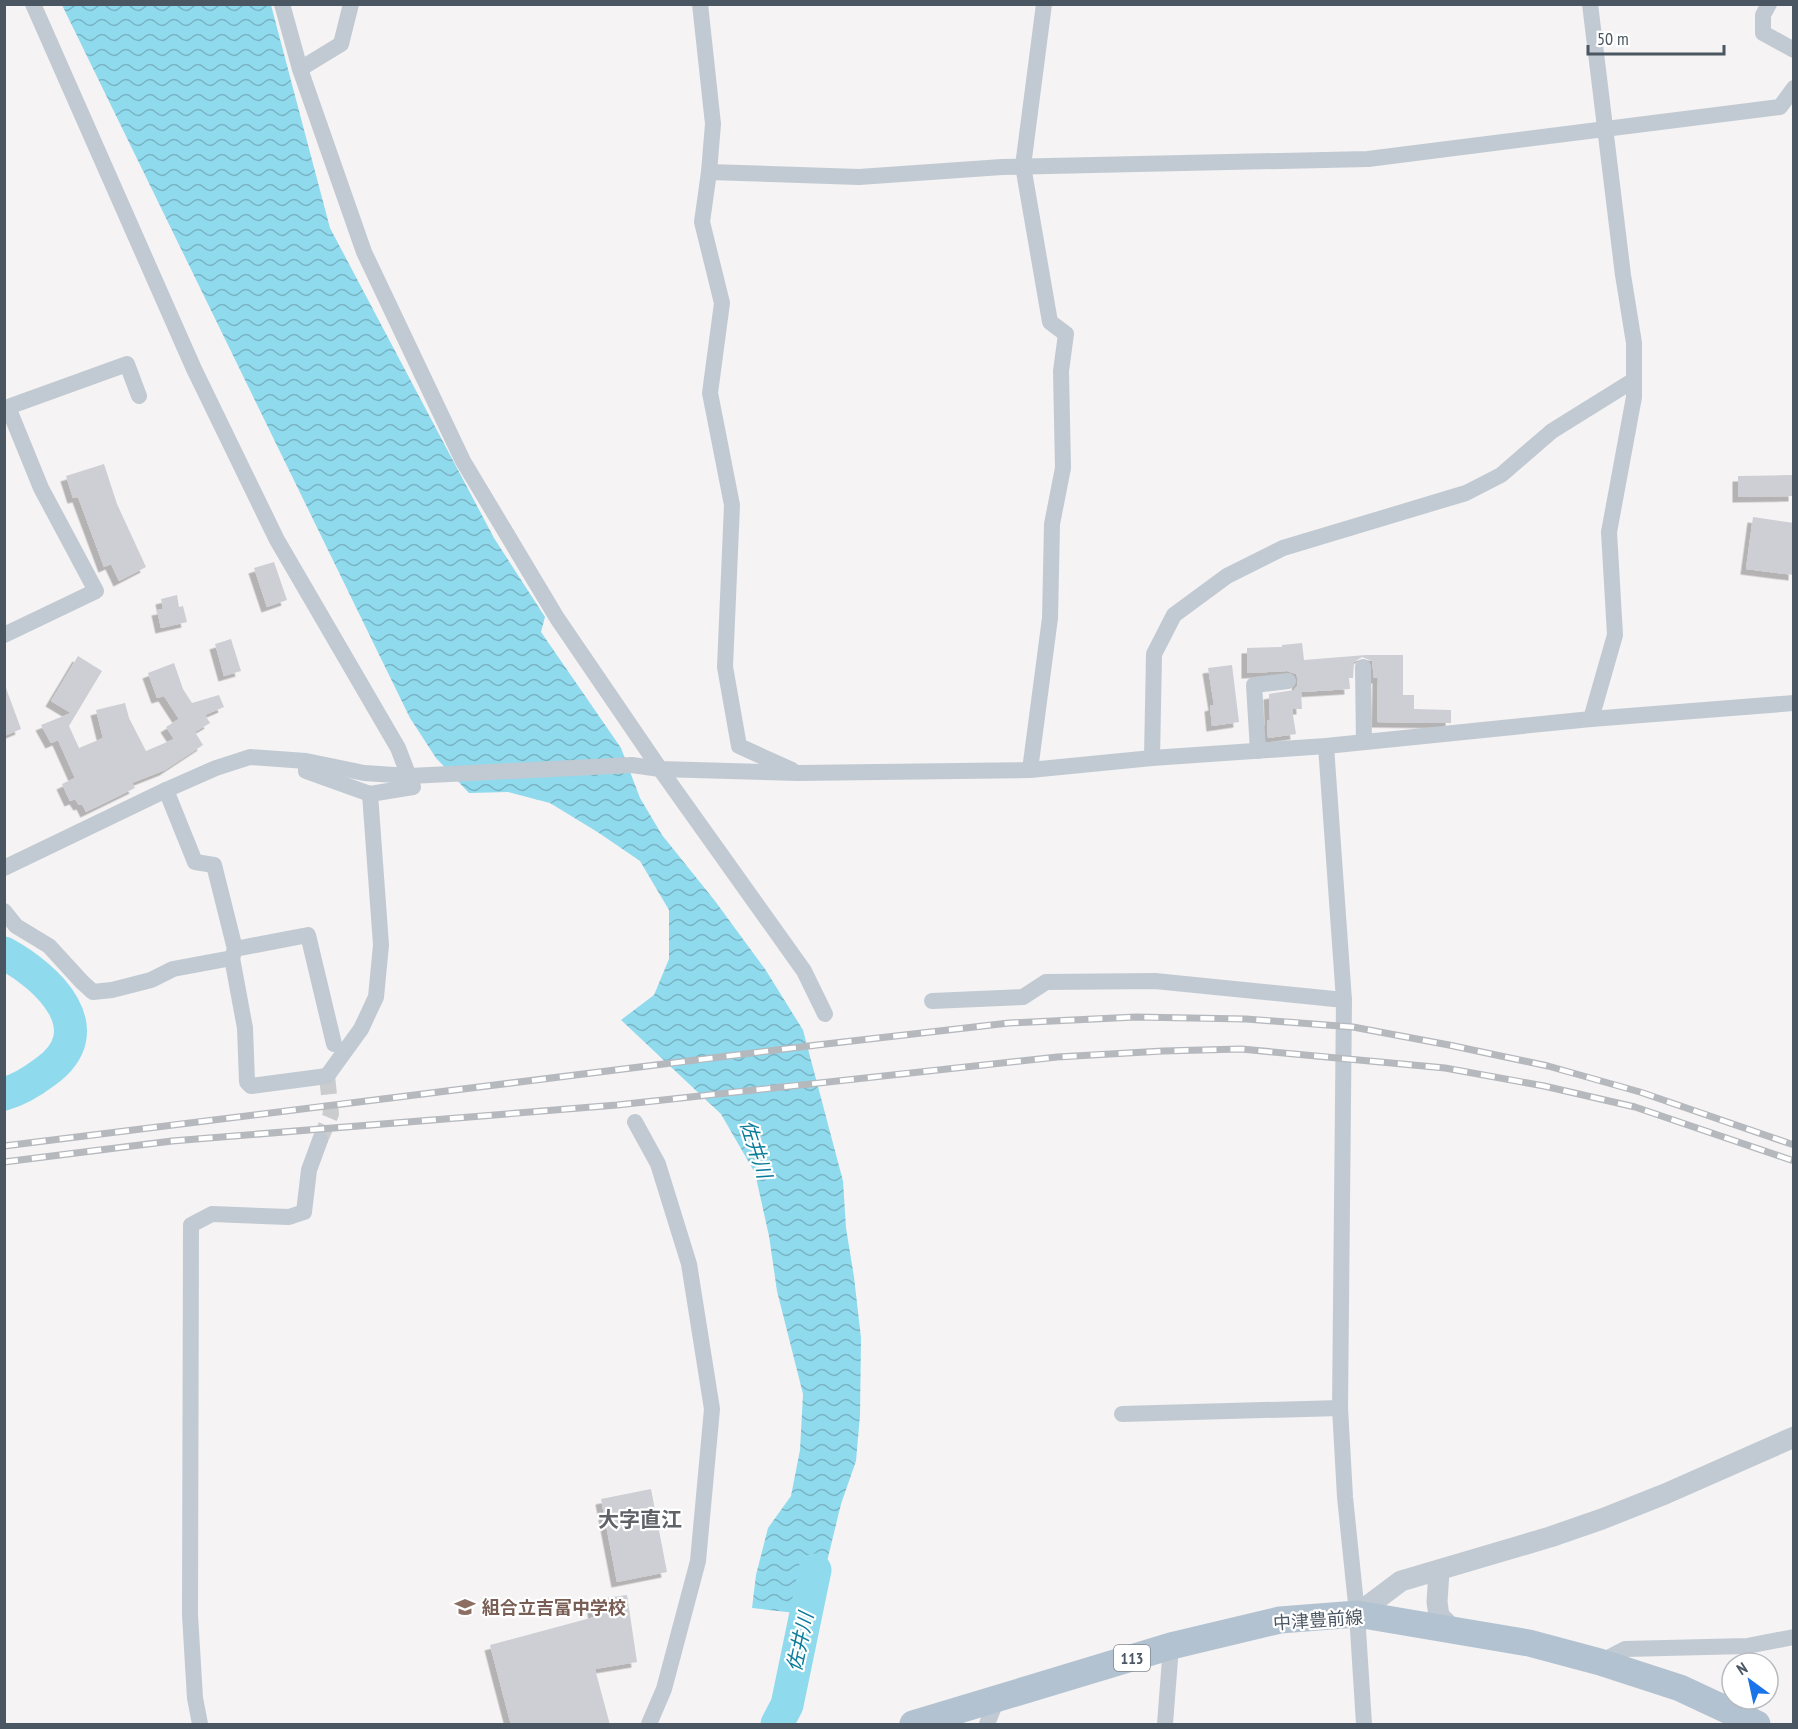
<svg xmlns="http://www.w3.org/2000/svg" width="1798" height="1729" font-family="'PT Sans Narrow','Noto Sans JP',sans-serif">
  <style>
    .water { fill: url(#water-waves) }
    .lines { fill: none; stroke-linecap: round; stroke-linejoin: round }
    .river { stroke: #90daee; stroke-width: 33 }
    .building { fill: #cdcfd5; filter: url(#shadow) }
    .minor-tunnel { stroke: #caccce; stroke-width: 16; stroke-dasharray: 16 8; stroke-linecap: butt }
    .minor { stroke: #c1cad2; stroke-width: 16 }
    .tertiary { stroke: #c1cad2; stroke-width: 21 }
    .primary { stroke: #b3c2d1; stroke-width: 27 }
    .rail-casing { stroke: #b5b8bd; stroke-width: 7 }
    .rail { stroke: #fff; stroke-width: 4.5; stroke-dasharray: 14; stroke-linecap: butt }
    .labels { text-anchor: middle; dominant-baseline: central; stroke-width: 4.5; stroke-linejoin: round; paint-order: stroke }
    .shield { fill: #fff; stroke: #808990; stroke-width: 1.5 }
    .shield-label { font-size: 16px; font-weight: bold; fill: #4a5661 }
    .education-label { font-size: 18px; font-weight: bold; fill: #785e54; stroke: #fff; text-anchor: start }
    .street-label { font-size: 18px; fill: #4a5661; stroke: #fff }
    .water-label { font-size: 20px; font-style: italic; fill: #0c7c9b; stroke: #fff }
    .quarter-label { font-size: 21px; font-weight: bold; fill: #5f6368; stroke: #fff }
  </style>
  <defs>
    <pattern id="water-waves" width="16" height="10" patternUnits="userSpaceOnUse" patternTransform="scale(1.5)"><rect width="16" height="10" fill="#90daee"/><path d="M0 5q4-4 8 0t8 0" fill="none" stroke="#78b4c4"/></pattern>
    <filter id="shadow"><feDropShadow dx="-5.5" dy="5.5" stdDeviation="0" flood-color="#0004"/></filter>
  </defs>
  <rect width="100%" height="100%" fill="#f5f3f3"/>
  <path class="water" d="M62,5H271L330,228L494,538L545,617L541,632L621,748L640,798L662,835L715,901L765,969L803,1030L843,1181L846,1228L854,1277L861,1338L860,1415L856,1461L841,1504L814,1615L752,1608L756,1575L768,1528L791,1496L800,1450L803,1394L777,1291L769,1236L755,1173L721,1114L621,1020L654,995L669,959V910L640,861L599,833L550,803L508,792L469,793L436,758L410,718Z"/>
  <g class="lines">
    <g class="river">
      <path d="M4,953C48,977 104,1030 45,1072C33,1081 19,1090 4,1094"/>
      <path d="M777,1724L787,1705L815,1570"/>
    </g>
  </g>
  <g class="building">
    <path d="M104,464L117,504L146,567L119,581L111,564L104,567L78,497L73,498L66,476Z"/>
    <path d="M1794,475V496L1738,497V476Z"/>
    <path d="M1753,517L1794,523V575L1746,569Z"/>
    <path d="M274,562L287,600L267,607L254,568Z"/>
    <path d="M177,595L179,607L183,606L187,622L161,628L157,610L163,609L161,599Z"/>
    <path d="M231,639L241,671L224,676L215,644Z"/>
    <path d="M1302,643L1304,660L1366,655H1403V695H1414V709L1451,710V723L1377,722L1378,678H1374L1372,661L1362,657L1354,662L1353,678H1349L1350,689L1301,692L1302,709H1292L1296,734L1268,738L1267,721L1270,720L1269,694L1294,690L1297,686L1298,679L1296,674L1287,671L1247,673V648L1282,647V645Z"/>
    <path d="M78,656L102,671L69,726L79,748L103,738L96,710L125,703L129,718L146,751L174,739L166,727L179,719L164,696L157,698L148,673L174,663L183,689L192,703L219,695L224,707L205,715L210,723L195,732L203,745L165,770L132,783L135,788L86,812L82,804L79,805L75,799L70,801L62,784L75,778L58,740L51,743L41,725L71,713L51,701Z"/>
    <path d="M1232,665L1239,722L1212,726L1210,706L1214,705L1208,668Z"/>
    <path d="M6,688L21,729L4,736V689Z"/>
    <path d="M651,1489L667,1572L617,1582L601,1499Z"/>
    <path d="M627,1595L637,1662L595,1669L610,1725H511L490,1645L594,1617L592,1600Z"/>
  </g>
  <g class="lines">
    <path class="minor-tunnel" d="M320,1140L331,1114L327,1076"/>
    <g class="minor">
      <path d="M33,4L194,369L277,540L398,748L413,787L370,794L381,945L376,997L361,1029L327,1076L251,1086L247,1082L245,1028L232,958"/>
      <path d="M282,4L300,69L364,252L463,461L557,618L660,769L804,971L825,1014"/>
      <path d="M700,4L713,124L709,172"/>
      <path d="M1590,4L1623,275L1634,343V397L1609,532L1615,635L1591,719"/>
      <path d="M1769,4L1763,15V33L1794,50"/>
      <path d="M300,69L341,44L351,4"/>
      <path d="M4,635L96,591L41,488L8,407L127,364L139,396"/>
      <path d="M1363,667L1364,742"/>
      <path d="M1326,746L1344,1000L1340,1408L1345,1497L1357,1614L1364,1724"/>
      <path d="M1258,751L1254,685L1288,681"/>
      <path d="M1152,758L1154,654L1174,615L1227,576L1283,548L1466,493L1501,475L1552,431L1634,380"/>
      <path d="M306,762V771L370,794"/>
      <path d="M792,770L739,746L725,667L732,505L710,393L722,303L702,222L709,172L859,177L1002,167L1368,159L1780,107L1794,88"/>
      <path d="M1030,770L1050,618L1052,524L1063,468L1061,371L1066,334L1050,322L1023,166L1044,4"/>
      <path d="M166,790L195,862L214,865L235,949"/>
      <path d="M4,868L166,790L216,768L250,757L306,761L364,773L410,776L632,765L660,769L798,773L1030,770L1152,758L1326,746L1591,719L1794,703"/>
      <path d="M4,911L16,926L49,946L82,982L93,992L112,990L151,980L173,969L232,958L235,949L308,935L334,1044"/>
      <path d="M932,1001L1023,997L1046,982L1155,981L1344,1000"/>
      <path d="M635,1122L658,1164L689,1264L712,1409L698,1561L664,1689L649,1724"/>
      <path d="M1122,1414L1340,1408"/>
      <path d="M1600,1662L1625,1649L1747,1646L1794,1637"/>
      <path d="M200,1724L195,1698L190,1615L191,1225L212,1214L289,1217L304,1212L309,1170L320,1140"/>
      <path d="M987,1724L997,1699"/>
      <path d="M1165,1724L1171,1646"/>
    </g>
    <g class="tertiary">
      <path d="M1439,1571L1437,1602L1439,1616L1453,1630"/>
      <path d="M1357,1614L1401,1581L1550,1537L1602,1519L1665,1494L1794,1437"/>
    </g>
    <path class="primary" d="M913,1724L1171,1646L1280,1620L1357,1614L1529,1643L1600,1662L1680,1688L1757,1724"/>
    <g class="rail-casing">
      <g id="rail">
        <path d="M4,1146L817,1045L1009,1023L1136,1017L1246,1019L1327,1025L1353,1027L1449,1045L1548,1066L1640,1092L1794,1145"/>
        <path d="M4,1162L172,1141L617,1105L1057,1057L1163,1051L1241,1049L1445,1068L1544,1086L1635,1107L1794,1161"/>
      </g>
    </g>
    <use href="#rail" class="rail"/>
  </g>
  <defs>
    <g id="school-bare" transform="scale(1.62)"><path d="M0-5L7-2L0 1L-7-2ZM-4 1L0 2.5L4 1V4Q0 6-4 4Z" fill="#8d6e63" stroke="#fff" stroke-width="2.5" paint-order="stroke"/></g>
  </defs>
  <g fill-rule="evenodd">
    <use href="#school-bare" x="465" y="1607"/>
  </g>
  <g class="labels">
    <rect class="shield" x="1114" y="1645" width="36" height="26" rx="4.5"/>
    <g class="shield-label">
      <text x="1132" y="1658">113</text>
    </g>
    <g class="education-label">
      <text x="482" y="1607">組合立吉富中学校</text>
    </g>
    <g class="street-label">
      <text transform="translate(1318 1620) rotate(-4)">中津豊前線</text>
    </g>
    <g class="water-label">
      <text transform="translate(756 1149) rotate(72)">佐井川</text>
      <text transform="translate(800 1642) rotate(-78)">佐井川</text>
    </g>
    <g class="quarter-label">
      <text x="640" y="1519">大字直江</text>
    </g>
  </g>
  <rect width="1798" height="1729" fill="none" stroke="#4a5661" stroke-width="12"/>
  <g transform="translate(1750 1681) rotate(327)"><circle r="28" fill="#ffffff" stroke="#b7bbc0" stroke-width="1.5"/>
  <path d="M0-4.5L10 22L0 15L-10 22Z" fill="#1a73e8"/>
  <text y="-9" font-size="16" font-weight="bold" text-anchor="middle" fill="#4a5661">N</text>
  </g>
  <path d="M1588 45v9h136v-9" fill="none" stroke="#4a5661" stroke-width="3"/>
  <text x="1597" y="45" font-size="18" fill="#4a5661" stroke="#ffffff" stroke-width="4.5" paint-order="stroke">50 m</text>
</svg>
